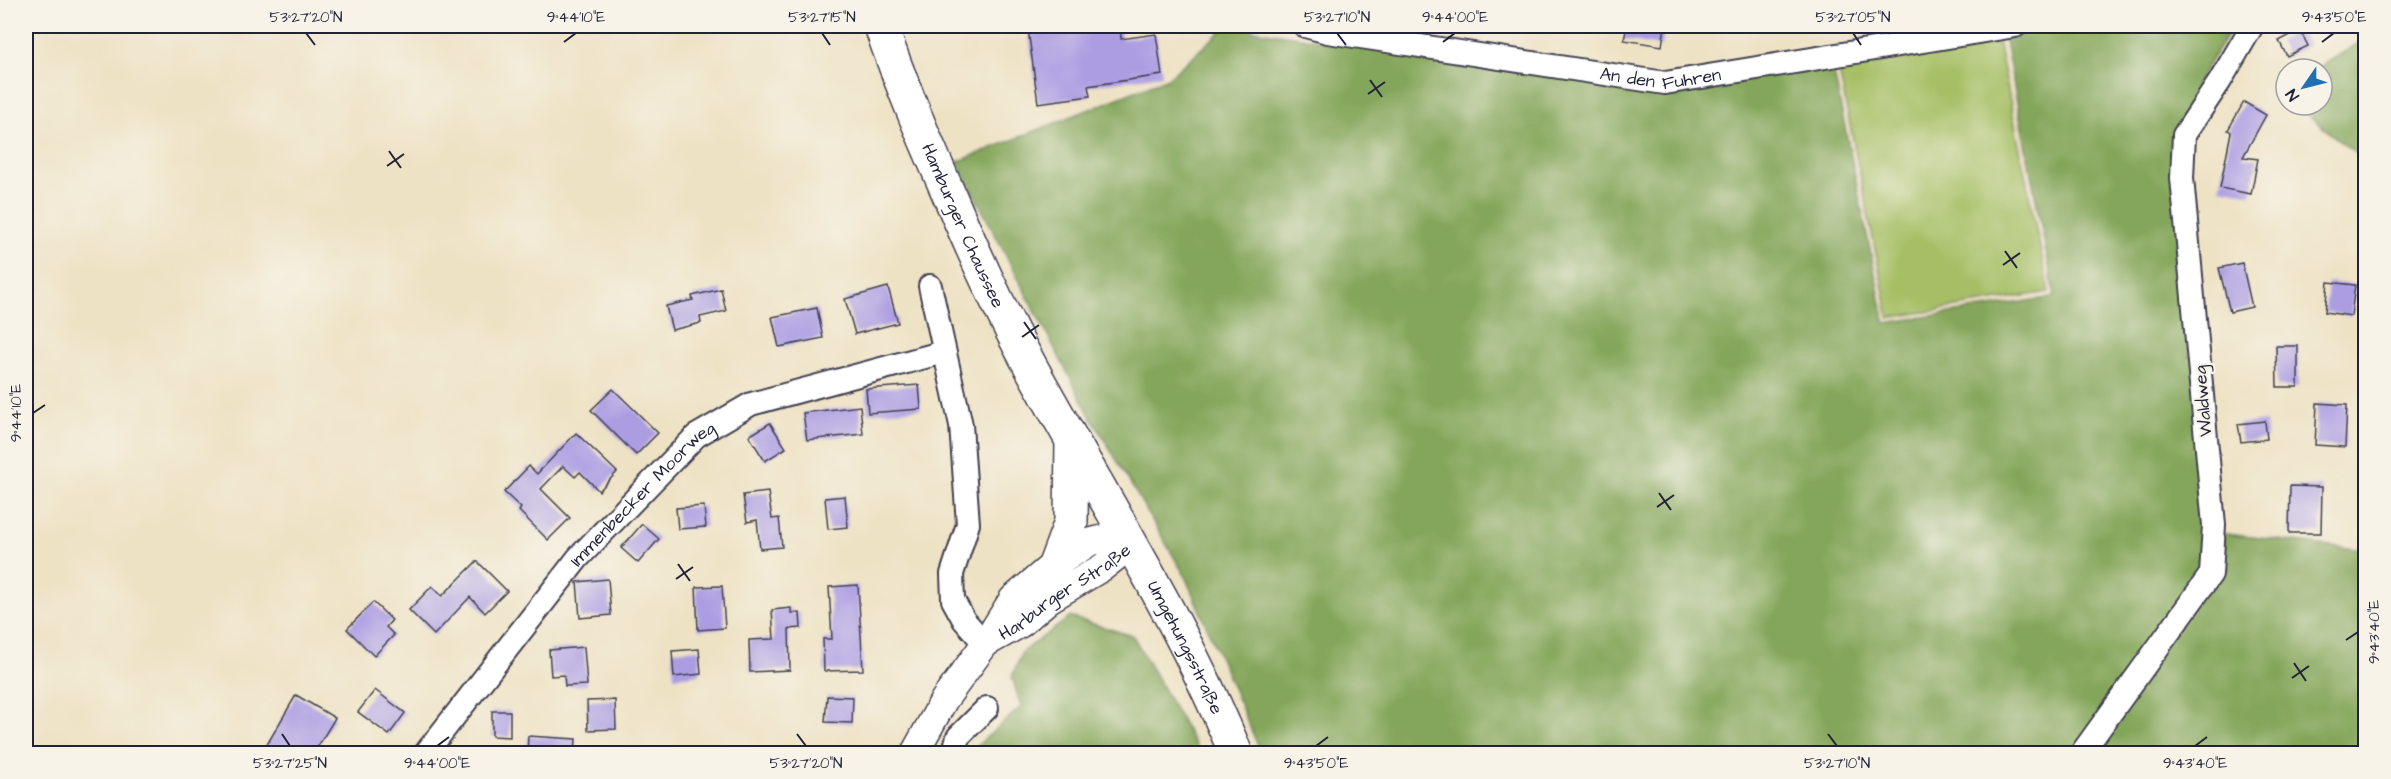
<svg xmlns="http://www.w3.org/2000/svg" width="2391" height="779" font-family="'Architects Daughter',sans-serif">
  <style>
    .green { fill: #a6bf65; stroke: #647050; stroke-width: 1.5 }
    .forest { fill: #84a65a; stroke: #53644a; stroke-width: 1.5 }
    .building { fill: #ac9de3 }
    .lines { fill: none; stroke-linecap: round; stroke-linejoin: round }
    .minor-casing { stroke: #413f50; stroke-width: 26 }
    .tertiary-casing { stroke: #413f50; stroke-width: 30 }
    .primary-casing { stroke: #413f50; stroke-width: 36 }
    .minor { stroke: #fff; stroke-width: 22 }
    .tertiary { stroke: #fff; stroke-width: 27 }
    .primary { stroke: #fff; stroke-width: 33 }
    .ticks { fill: none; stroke: #22223b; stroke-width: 2 }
    .labels { text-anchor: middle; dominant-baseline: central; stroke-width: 4.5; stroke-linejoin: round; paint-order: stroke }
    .street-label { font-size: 18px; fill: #22223b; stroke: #f7f3e8 }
    .neatline { fill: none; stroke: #22223b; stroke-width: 2 }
    .ticks-label { font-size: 15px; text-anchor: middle; fill: #22223b }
  </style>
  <rect width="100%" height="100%" fill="#f7f3e8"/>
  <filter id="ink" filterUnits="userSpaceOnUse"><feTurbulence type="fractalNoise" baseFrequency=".0167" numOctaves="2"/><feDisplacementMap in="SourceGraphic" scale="12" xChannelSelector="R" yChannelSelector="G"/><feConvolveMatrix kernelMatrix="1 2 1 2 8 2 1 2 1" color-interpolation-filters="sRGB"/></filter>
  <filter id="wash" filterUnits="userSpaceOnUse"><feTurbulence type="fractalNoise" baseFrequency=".008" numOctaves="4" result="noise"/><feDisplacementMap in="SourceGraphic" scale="24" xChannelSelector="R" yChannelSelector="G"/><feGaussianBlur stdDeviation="1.35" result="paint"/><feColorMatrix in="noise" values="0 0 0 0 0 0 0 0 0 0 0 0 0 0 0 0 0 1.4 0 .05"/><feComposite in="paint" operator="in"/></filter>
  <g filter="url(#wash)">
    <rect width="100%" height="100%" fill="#eee2c4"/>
    <path class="green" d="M1998,41L2049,292L1889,318L1839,71Z"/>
    <g class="forest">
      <path d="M1227,26L1631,88L1833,68L1885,323L2055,297L2004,36L2064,26H2233L2197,83L2179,127L2208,532L2365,550V753H1261L1184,574L1088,412L957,162L1168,78Z"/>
      <path d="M2365,39V161L2295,105H2322V69H2316Z"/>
      <path d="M1070,617L1133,636L1200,753L1068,754L1067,748L970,752L1021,707L1012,677L1022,652Z"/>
    </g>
    <g id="blocks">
      <g class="building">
        <path d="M1050,26H1120L1121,39L1156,34L1162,75L1088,86L1090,96L1038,103L1028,29Z"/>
        <path d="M1627,26H1665L1662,46L1624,40Z"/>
        <path d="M2300,30L2308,46L2287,56L2279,41Z"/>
        <path d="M2244,102L2266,115L2243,157L2258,159L2251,194L2220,188L2231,132L2228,130Z"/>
        <path d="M2242,263L2252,307L2230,312L2219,268Z"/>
        <path d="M2328,282L2355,285L2351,316L2325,312Z"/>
        <path d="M888,287L898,323L855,334L845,299Z"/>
        <path d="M721,289L726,311L700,317L701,323L672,330L666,306L693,300L692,296Z"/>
        <path d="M817,308L823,338L779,347L772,317Z"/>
        <path d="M2276,346H2298V387H2277Z"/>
        <path d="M919,385L921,409L868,413L866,389Z"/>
        <path d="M613,389L658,433L636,455L591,410Z"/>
        <path d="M2317,403L2347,405L2345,447L2315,445Z"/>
        <path d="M860,406L863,434L807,440L803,413Z"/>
        <path d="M2265,421L2267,439L2241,442L2238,424Z"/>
        <path d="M770,423L786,448L765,461L749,436Z"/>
        <path d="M576,433L617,472L599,491L580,472L575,477L563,466L541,489L570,518L548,540L519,511L521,508L504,492L529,466L537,474Z"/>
        <path d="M2290,486L2322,487L2321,533H2289Z"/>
        <path d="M768,492L772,519L779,518L782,547L760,549L757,520L747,522L743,495Z"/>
        <path d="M845,496L848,527L828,529L825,498Z"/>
        <path d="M704,506L706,527L678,529L676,508Z"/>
        <path d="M642,524L659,539L638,563L621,548Z"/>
        <path d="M477,561L507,591L485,613L470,597L434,635L409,610L432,586L442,596Z"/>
        <path d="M608,579L611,615L580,618L577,582Z"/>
        <path d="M858,585L863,670L824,671L823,639H832L829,587Z"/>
        <path d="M722,586L725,628L698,630L696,587Z"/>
        <path d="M373,602L392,620L386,627L394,635L374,656L347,629Z"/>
        <path d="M791,608V613H800L801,628L789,629L790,670L750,672L749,640L774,639L772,610Z"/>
        <path d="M584,647L587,685L565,686L564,675L551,676L549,650Z"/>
        <path d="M699,649L701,674L674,677L672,651Z"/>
        <path d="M375,690L405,713L389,735L358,712Z"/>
        <path d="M296,695L335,718L314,753H262Z"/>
        <path d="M827,696L853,697L852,723L825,722Z"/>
        <path d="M615,700L616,729L588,730L587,701Z"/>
        <path d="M492,711H510V737L492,736Z"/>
        <path d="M528,736L576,739L575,753H527Z"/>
      </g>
    </g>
  </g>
  <g filter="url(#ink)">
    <use href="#blocks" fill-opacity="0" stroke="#413f50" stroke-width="1.5"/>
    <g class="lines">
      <g class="minor-casing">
        <g id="minor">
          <path id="s1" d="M1305,26L1328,32L1665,83L2015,26"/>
          <path d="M930,286L961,425L968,524L952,574L953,600L964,620L985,644"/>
          <path id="s2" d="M425,754L578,558L696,436L751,404L944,352"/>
          <path d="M953,754L958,737L987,708"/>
          <path d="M2081,754L2211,574L2214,525L2182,178L2184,135L2220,81L2252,26"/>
        </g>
      </g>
      <g class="tertiary-casing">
        <g id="tertiary">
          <path id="s3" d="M986,643L1020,624L1048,600L1103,567L1132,544"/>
          <path d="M914,754L944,700L985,644L1013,599L1047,570L1090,542L1110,537L1132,544"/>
        </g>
      </g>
      <g class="primary-casing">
        <g id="primary">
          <path id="s4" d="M881,26C900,82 923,135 947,190C973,251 1000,311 1032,369C1102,497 1181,619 1236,754"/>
          <path d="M1055,565L1071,522L1072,441"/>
        </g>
      </g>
      <use href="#minor" class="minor"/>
      <use href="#tertiary" class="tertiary"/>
      <use href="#primary" class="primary"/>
    </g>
  </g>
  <path class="ticks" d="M306,33L315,45M822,33L830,45M1337,33L1346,45M1853,33L1861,45M564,42L576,33M1443,42L1455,33M2322,42L2334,33M1370,80L1382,97M1368,94L1385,82M389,151L401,168M387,166L404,154M2005,251L2017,268M2003,265L2020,253M1024,322L1036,339M1022,337L1039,325M33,413L45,405M1659,493L1671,510M1657,507L1674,495M678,564L690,581M676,579L693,567M2346,640L2358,632M2294,663L2306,681M2292,678L2309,666M282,734L290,746M797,734L806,746M1828,734L1837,746M437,746L449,737M1316,746L1328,737M2195,746L2207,737"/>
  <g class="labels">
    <g class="street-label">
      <text stroke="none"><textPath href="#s1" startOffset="360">An den Fuhren</textPath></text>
      <text stroke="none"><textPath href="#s4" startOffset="216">Hamburger Chaussee</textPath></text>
      <text transform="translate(2203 401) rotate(-95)">Waldweg</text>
      <text stroke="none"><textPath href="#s2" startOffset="340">Immenbecker Moorweg</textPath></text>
      <text stroke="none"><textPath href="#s3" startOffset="94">Harburger Straße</textPath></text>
      <text stroke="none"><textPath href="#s4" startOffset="693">Umgehungsstraße</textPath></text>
    </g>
  </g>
  <rect width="2391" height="779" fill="none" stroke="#f7f3e8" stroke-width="66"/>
  <g transform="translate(2304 87) rotate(235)"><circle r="28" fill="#f7f3e8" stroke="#a29fa3" stroke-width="1.5"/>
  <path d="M0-4.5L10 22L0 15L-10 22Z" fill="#1f6fb2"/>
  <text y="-9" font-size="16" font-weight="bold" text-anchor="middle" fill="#22223b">N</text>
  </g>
  <rect x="33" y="33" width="2325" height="713" class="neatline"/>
  <g class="ticks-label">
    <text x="306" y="22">53°27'20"N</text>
    <text x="576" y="22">9°44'10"E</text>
    <text x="822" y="22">53°27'15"N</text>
    <text x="1337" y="22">53°27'10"N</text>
    <text x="1455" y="22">9°44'00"E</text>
    <text x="1853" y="22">53°27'05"N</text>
    <text x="2334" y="22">9°43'50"E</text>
    <text transform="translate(16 413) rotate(-90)" y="5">9°44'10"E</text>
    <text transform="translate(2374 632) rotate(-90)" y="5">9°43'40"E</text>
    <text x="290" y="768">53°27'25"N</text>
    <text x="437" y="768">9°44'00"E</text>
    <text x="806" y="768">53°27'20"N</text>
    <text x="1316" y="768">9°43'50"E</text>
    <text x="1837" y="768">53°27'10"N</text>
    <text x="2195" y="768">9°43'40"E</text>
  </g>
</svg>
